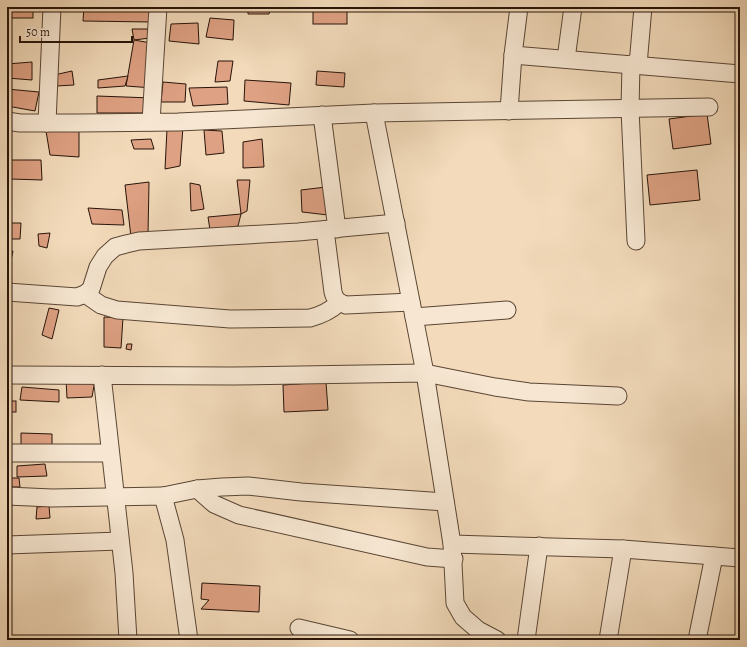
<svg xmlns="http://www.w3.org/2000/svg" width="747" height="647" font-family="Alegreya,serif">
  <style>
    .building { fill: #dea183; stroke: #271409 }
    .lines { fill: none; stroke-linecap: round; stroke-linejoin: round }
    .minor-casing { stroke: #5a4635; stroke-width: 19 }
    .minor { stroke: #f7e7d2; stroke-width: 17 }
  </style>
  <rect width="100%" height="100%" fill="#f2daba"/>
  <filter id="stains"><feTurbulence type="fractalNoise" baseFrequency=".005" numOctaves="4"/><feColorMatrix values="0 0 0 0 .2 0 0 0 0 .09 0 0 0 0 .02 0 0 0 .5 -.17"/></filter>
  <radialGradient id="worn" r=".72"><stop offset=".6" stop-color="#630" stop-opacity="0"/><stop offset="1" stop-color="#630" stop-opacity=".3"/></radialGradient>
  <g class="building">
    <rect x="7" y="7" width="26" height="11"/>
    <path d="M84,7H102V10H153L151,22L83,21Z"/>
    <path d="M248,7H271L269,14H248Z"/>
    <rect x="313" y="7" width="34" height="17"/>
    <path d="M210,18L234,20L233,40L206,37Z"/>
    <path d="M198,23L199,44L169,41L171,24Z"/>
    <path d="M132,29H148L150,38L134,40Z"/>
    <path d="M134,40L151,43L153,88L126,86Z"/>
    <path d="M218,61H233L230,81L215,82Z"/>
    <path d="M32,62V80L7,78V64Z"/>
    <path d="M72,71L74,85L56,86L54,75Z"/>
    <path d="M317,71L345,73L344,87L316,85Z"/>
    <path d="M128,76L125,86L98,88V80Z"/>
    <path d="M245,80L291,83L289,105L244,101Z"/>
    <path d="M163,82L186,84L185,102H161Z"/>
    <path d="M227,87L228,104L193,106L189,88Z"/>
    <path d="M7,89L39,92L35,111L7,106Z"/>
    <path d="M97,96L152,98L147,113H97Z"/>
    <path d="M707,114L711,144L673,149L669,119Z"/>
    <path d="M183,127L180,166L165,169L167,129Z"/>
    <path d="M79,130V157L50,155L46,131Z"/>
    <path d="M204,130L222,131L224,153L206,155Z"/>
    <path d="M151,139L154,149H134L131,140Z"/>
    <path d="M262,139L264,167L243,168V142Z"/>
    <path d="M10,160H41L42,180L11,179Z"/>
    <path d="M697,170L700,200L650,205L647,175Z"/>
    <path d="M237,180H250L247,211L241,214Z"/>
    <path d="M149,182L148,235L131,237L125,185Z"/>
    <path d="M190,183L200,185L204,209L191,211Z"/>
    <path d="M326,187L328,215L302,212L301,190Z"/>
    <path d="M88,208L122,210L124,225L92,224Z"/>
    <path d="M241,214L238,226L210,230L208,217Z"/>
    <path d="M7,223H21L20,239H7Z"/>
    <path d="M50,233L47,248L39,246L38,234Z"/>
    <path d="M13,251L9,269H7V252Z"/>
    <path d="M49,308L59,310L52,339L42,335Z"/>
    <path d="M104,317L123,318L121,348L104,347Z"/>
    <path d="M127,344H132L131,350L126,349Z"/>
    <path d="M66,380H95L92,397L67,398Z"/>
    <path d="M326,382L328,410L284,412L283,385Z"/>
    <path d="M22,387L59,390V402L20,400Z"/>
    <rect x="7" y="401" width="9" height="11"/>
    <path d="M21,433L52,434V449L21,448Z"/>
    <path d="M45,464L47,476L17,477V466Z"/>
    <path d="M7,478H19L20,487H7Z"/>
    <path d="M49,506L50,518L36,519L37,507Z"/>
    <path d="M202,583L260,586L259,612L201,609L209,600L201,599Z"/>
  </g>
  <g class="lines">
    <g class="minor-casing">
      <g id="minor">
        <path d="M513,55L740,74"/>
        <path d="M566,59L573,7"/>
        <path d="M631,64L630,109L636,241"/>
        <path d="M638,65L643,7"/>
        <path d="M509,111L513,55L519,7"/>
        <path d="M374,113L425,373L452,544L455,603L463,617L478,630L497,640"/>
        <path d="M322,115L337,229"/>
        <path d="M7,121L20,123H79L178,122L374,113L709,107"/>
        <path d="M151,122L158,7"/>
        <path d="M47,123L52,7"/>
        <path d="M325,230L333,292C335,300 338,302 346,305L411,302"/>
        <path d="M7,292L77,297L85,294L91,289L98,267L105,256L115,247L126,244L139,241L298,232L396,223"/>
        <path d="M85,294L101,305L117,310L230,319L310,318C322,315 330,311 339,303"/>
        <path d="M414,317L507,310"/>
        <path d="M7,375L233,376L425,373L495,387L529,392L618,396"/>
        <path d="M102,375L124,573L128,640"/>
        <path d="M7,453H110"/>
        <path d="M197,489L214,504L239,515L427,557L454,559"/>
        <path d="M7,496L52,498L163,496L175,540L189,640"/>
        <path d="M163,496L197,489L222,487L248,486L301,492L445,502"/>
        <path d="M452,544L623,549L740,558"/>
        <path d="M7,545L120,541"/>
        <path d="M299,628L350,640"/>
        <path d="M526,640L539,546"/>
        <path d="M608,640L623,549"/>
        <path d="M697,640L714,556"/>
      </g>
    </g>
    <use href="#minor" class="minor"/>
  </g>
  <rect width="747" height="647" fill="none" stroke="#f2daba" stroke-width="24"/>
  <rect x="8" y="8" width="731" height="631" fill="none" stroke="#271409" stroke-width="2"/>
  <rect x="12" y="12" width="723" height="623" fill="none" stroke="#271409"/>
  <path d="M20 36v6h112v-6" fill="none" stroke="#271409" stroke-width="2"/>
  <text x="26" y="36" font-size="12" fill="#271409" stroke="#f7e7d2" stroke-width="3" paint-order="stroke">50 m</text>
  <rect width="100%" height="100%" filter="url(#stains)"/>
  <rect width="100%" height="100%" fill="url(#worn)"/>
</svg>
